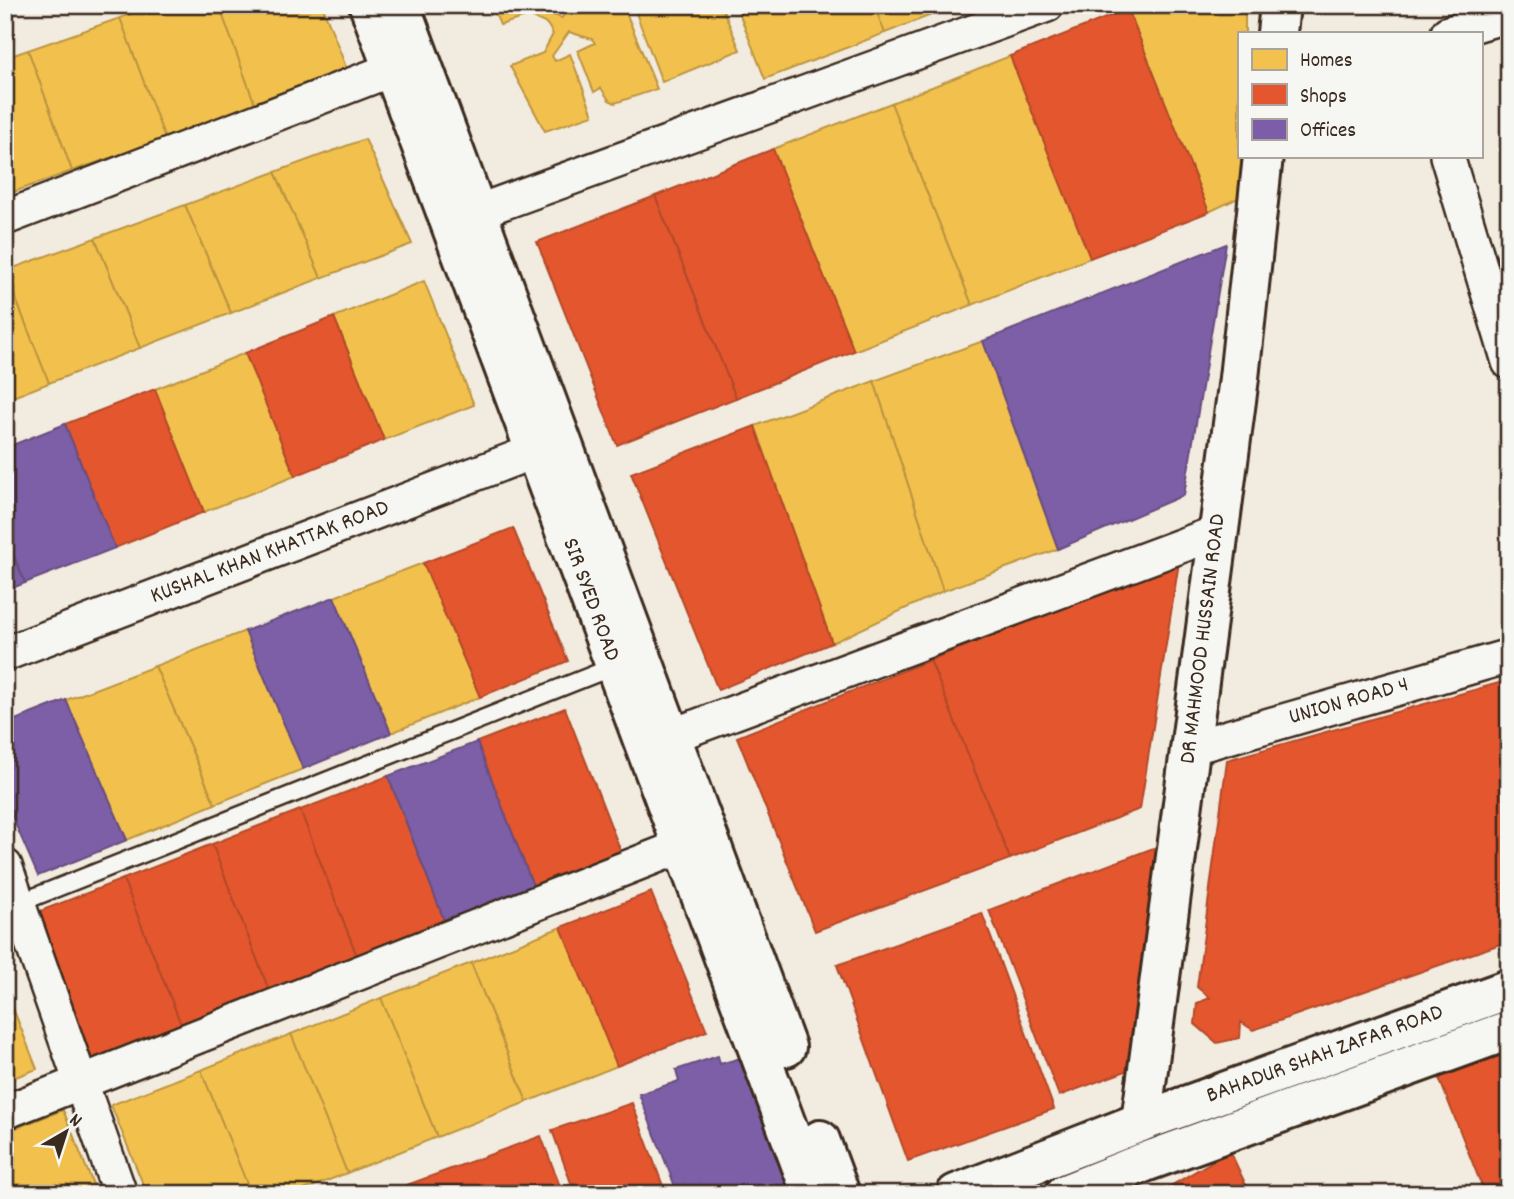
<svg xmlns="http://www.w3.org/2000/svg" width="1514" height="1199" font-family="Dekko,sans-serif">
  <style>
    .homes { fill: #f2c14e; stroke: #bb9440; stroke-width: 2 }
    .shops { fill: #e4572e; stroke: #b14a29; stroke-width: 2 }
    .offices { fill: #7b5ea7; stroke: #684e7e; stroke-width: 2 }
    .lines { fill: none; stroke-linecap: round; stroke-linejoin: round }
    .service-casing { stroke: #3b2a1e; stroke-width: 21 }
    .minor-casing { stroke: #3b2a1e; stroke-width: 38 }
    .tertiary-casing { stroke: #3b2a1e; stroke-width: 44 }
    .secondary-casing { stroke: #3b2a1e; stroke-width: 44 }
    .service { stroke: #f6f6f2; stroke-width: 16 }
    .minor { stroke: #f6f6f2; stroke-width: 33 }
    .tertiary { stroke: #f6f6f2; stroke-width: 38 }
    .secondary { stroke: #f6f6f2; stroke-width: 38 }
    .labels { text-anchor: middle; dominant-baseline: central; stroke-width: 7; stroke-linejoin: round; paint-order: stroke }
    .street-label { font-size: 23px; fill: #3b2a1e; stroke: #f6f6f2 }
  </style>
  <rect width="100%" height="100%" fill="#f2ebdf"/>
  <filter id="ink" filterUnits="userSpaceOnUse"><feTurbulence type="fractalNoise" baseFrequency=".0143" numOctaves="2"/><feDisplacementMap in="SourceGraphic" scale="14" xChannelSelector="R" yChannelSelector="G"/><feConvolveMatrix kernelMatrix="1 2 1 2 8 2 1 2 1" color-interpolation-filters="sRGB"/></filter>
  <g filter="url(#ink)">
    <g class="homes">
      <path d="M155,5H219L256,107L165,139L120,18Z"/>
      <path d="M219,5H322L349,75L256,107Z"/>
      <path d="M492,5H534V8L562,18L569,5H623L657,89L615,103L609,100L601,88L594,92L578,51L595,43L592,39L569,32L552,56L555,61L570,54L593,115L545,131L510,66L543,53L553,34L547,24L529,16L500,25Z"/>
      <path d="M633,5H721L740,50L662,82Z"/>
      <path d="M736,5H874L885,33L765,79Z"/>
      <path d="M874,5H957L885,33Z"/>
      <path d="M1138,5H1245V33H1239V156H1241L1240,197L1209,212L1128,9Z"/>
      <path d="M120,18L165,139L72,171L28,50Z"/>
      <path d="M28,50L72,171L5,195V58Z"/>
      <path d="M1010,56L1090,258L972,305L891,103Z"/>
      <path d="M891,103L972,305L854,351L773,149Z"/>
      <path d="M365,139L412,244L321,278L275,172Z"/>
      <path d="M275,172L321,278L231,313L185,205Z"/>
      <path d="M185,205L231,313L140,348L95,238Z"/>
      <path d="M95,238L140,348L49,383L5,271Z"/>
      <path d="M5,272L49,383L5,400Z"/>
      <path d="M424,281L474,405L384,440L334,317Z"/>
      <path d="M983,341L1058,549L943,591L874,381Z"/>
      <path d="M245,353L295,476L204,512L155,389Z"/>
      <path d="M874,381L943,591L832,643L755,426Z"/>
      <path d="M423,563L480,697L391,733L334,597Z"/>
      <path d="M245,631L303,769L215,804L155,666Z"/>
      <path d="M155,666L215,804L127,840L66,700Z"/>
      <path d="M561,927L617,1066L527,1102L471,963Z"/>
      <path d="M471,963L527,1102L437,1137L381,998Z"/>
      <path d="M5,988L37,1069L5,1081Z"/>
      <path d="M381,998L437,1137L347,1173L291,1034Z"/>
      <path d="M291,1034L347,1173L294,1194H251L201,1070Z"/>
      <path d="M201,1070L251,1194H147L111,1105Z"/>
      <path d="M63,1110L97,1194H5V1132Z"/>
    </g>
    <g class="shops">
      <path d="M1128,9L1209,212L1090,258L1010,56Z"/>
      <path d="M773,149L854,351L736,398L655,196Z"/>
      <path d="M655,196L736,398L617,445L537,242Z"/>
      <path d="M334,317L384,440L295,476L245,353Z"/>
      <path d="M155,389L204,512L115,548L65,424Z"/>
      <path d="M755,426L832,643L718,690L631,473Z"/>
      <path d="M513,528L568,661L480,697L423,563Z"/>
      <path d="M1179,562L1140,809L1010,859L930,660Z"/>
      <path d="M930,660L1010,859L815,931L737,737Z"/>
      <path d="M1509,680V941L1253,1030L1241,1022L1240,1038L1217,1043L1195,1024L1197,1003L1210,998L1197,987L1227,760Z"/>
      <path d="M565,708L623,857L535,891L477,742Z"/>
      <path d="M388,776L446,925L358,959L300,810Z"/>
      <path d="M300,810L358,959L270,993L212,844Z"/>
      <path d="M212,844L270,993L182,1027L123,879Z"/>
      <path d="M1164,844L1134,1068L1059,1096L989,910Z"/>
      <path d="M123,879L182,1027L93,1061L35,913Z"/>
      <path d="M651,892L707,1031L617,1066L561,927Z"/>
      <path d="M982,913L1054,1109L908,1161L837,965Z"/>
      <path d="M1507,1048L1509,1052V1194H1485L1437,1073Z"/>
      <path d="M632,1103L666,1194H575L552,1130Z"/>
      <path d="M541,1136L563,1194H407L404,1186Z"/>
      <path d="M1230,1151L1250,1194H1157Z"/>
    </g>
    <g class="offices">
      <path d="M1226,244L1184,495L1058,549L983,341Z"/>
      <path d="M65,424L115,548L25,583L5,535V448Z"/>
      <path d="M5,535L25,583L5,591Z"/>
      <path d="M334,597L391,733L303,769L245,631Z"/>
      <path d="M66,700L127,840L38,876L5,800V724Z"/>
      <path d="M477,742L535,891L446,925L388,776Z"/>
      <path d="M718,1056L720,1064L744,1057L798,1194H678L639,1094L679,1081L676,1070Z"/>
    </g>
    <g class="lines">
      <g class="service-casing">
        <path id="service" d="M14,905L615,666"/>
      </g>
      <g class="minor-casing">
        <g id="minor">
          <path d="M1448,33L1509,15"/>
          <path d="M1447,156L1509,362"/>
          <path d="M5,218L393,69"/>
          <path d="M452,221L1047,5"/>
          <path d="M5,654L535,451"/>
          <path d="M647,745L1218,532"/>
          <path d="M1190,748L1509,656"/>
          <path d="M5,866L120,1194"/>
          <path d="M5,1112L682,846"/>
        </g>
      </g>
      <g class="tertiary-casing">
        <g id="tertiary">
          <path d="M1277,33L1280,5"/>
          <path d="M1141,1122L1239,378L1263,156"/>
        </g>
      </g>
      <g class="secondary-casing">
        <g id="secondary">
          <path d="M369,5L812,1194"/>
          <path d="M400,5L786,1047"/>
          <path d="M820,1140L840,1194"/>
          <path d="M956,1194L1141,1122L1509,989"/>
          <path d="M1065,1194L1145,1162L1509,1030"/>
        </g>
      </g>
      <use href="#service" class="service"/>
      <use href="#minor" class="minor"/>
      <use href="#tertiary" class="tertiary"/>
      <use href="#secondary" class="secondary"/>
    </g>
  </g>
  <g class="labels">
    <g class="street-label">
      <text transform="translate(270 553) rotate(-21)">KUSHAL KHAN KHATTAK ROAD</text>
      <text transform="translate(590 600) rotate(70)">SIR SYED ROAD</text>
      <text transform="translate(1204 639) rotate(-83)">DR MAHMOOD HUSSAIN ROAD</text>
      <text transform="translate(1349 702) rotate(-16)">UNION ROAD 4</text>
      <text transform="translate(1325 1055) rotate(-20)">BAHADUR SHAH ZAFAR ROAD</text>
    </g>
  </g>
  <rect width="1514" height="1199" fill="none" stroke="#f6f6f2" stroke-width="28"/>
  <rect x="14" y="14" width="1486" height="1171" fill="none" stroke="#3b2a1e" stroke-width="2.5" filter="url(#ink)"/>
  <rect x="1238" y="32" width="245" height="126" fill="#f6f6f2" stroke="#aba49d" stroke-width="2"/>
  <rect x="1252" y="49" width="35" height="21" fill="#f2c14e" stroke="#aba49d" stroke-width="2"/>
  <text x="1300" y="66" font-size="21" fill="#3b2a1e">Homes</text>
  <rect x="1252" y="84" width="35" height="21" fill="#e4572e" stroke="#aba49d" stroke-width="2"/>
  <text x="1300" y="102" font-size="21" fill="#3b2a1e">Shops</text>
  <rect x="1252" y="119" width="35" height="21" fill="#7b5ea7" stroke="#aba49d" stroke-width="2"/>
  <text x="1300" y="136" font-size="21" fill="#3b2a1e">Offices</text>
  <g transform="translate(66 1132) rotate(39)" stroke="#f6f6f2" stroke-width="5" paint-order="stroke">
  <path d="M0-5L12 26L0 18L-12 26Z" fill="#3b2a1e"/>
  <text y="-10" font-size="19" font-weight="bold" text-anchor="middle" fill="#3b2a1e">N</text>
  </g>
</svg>
